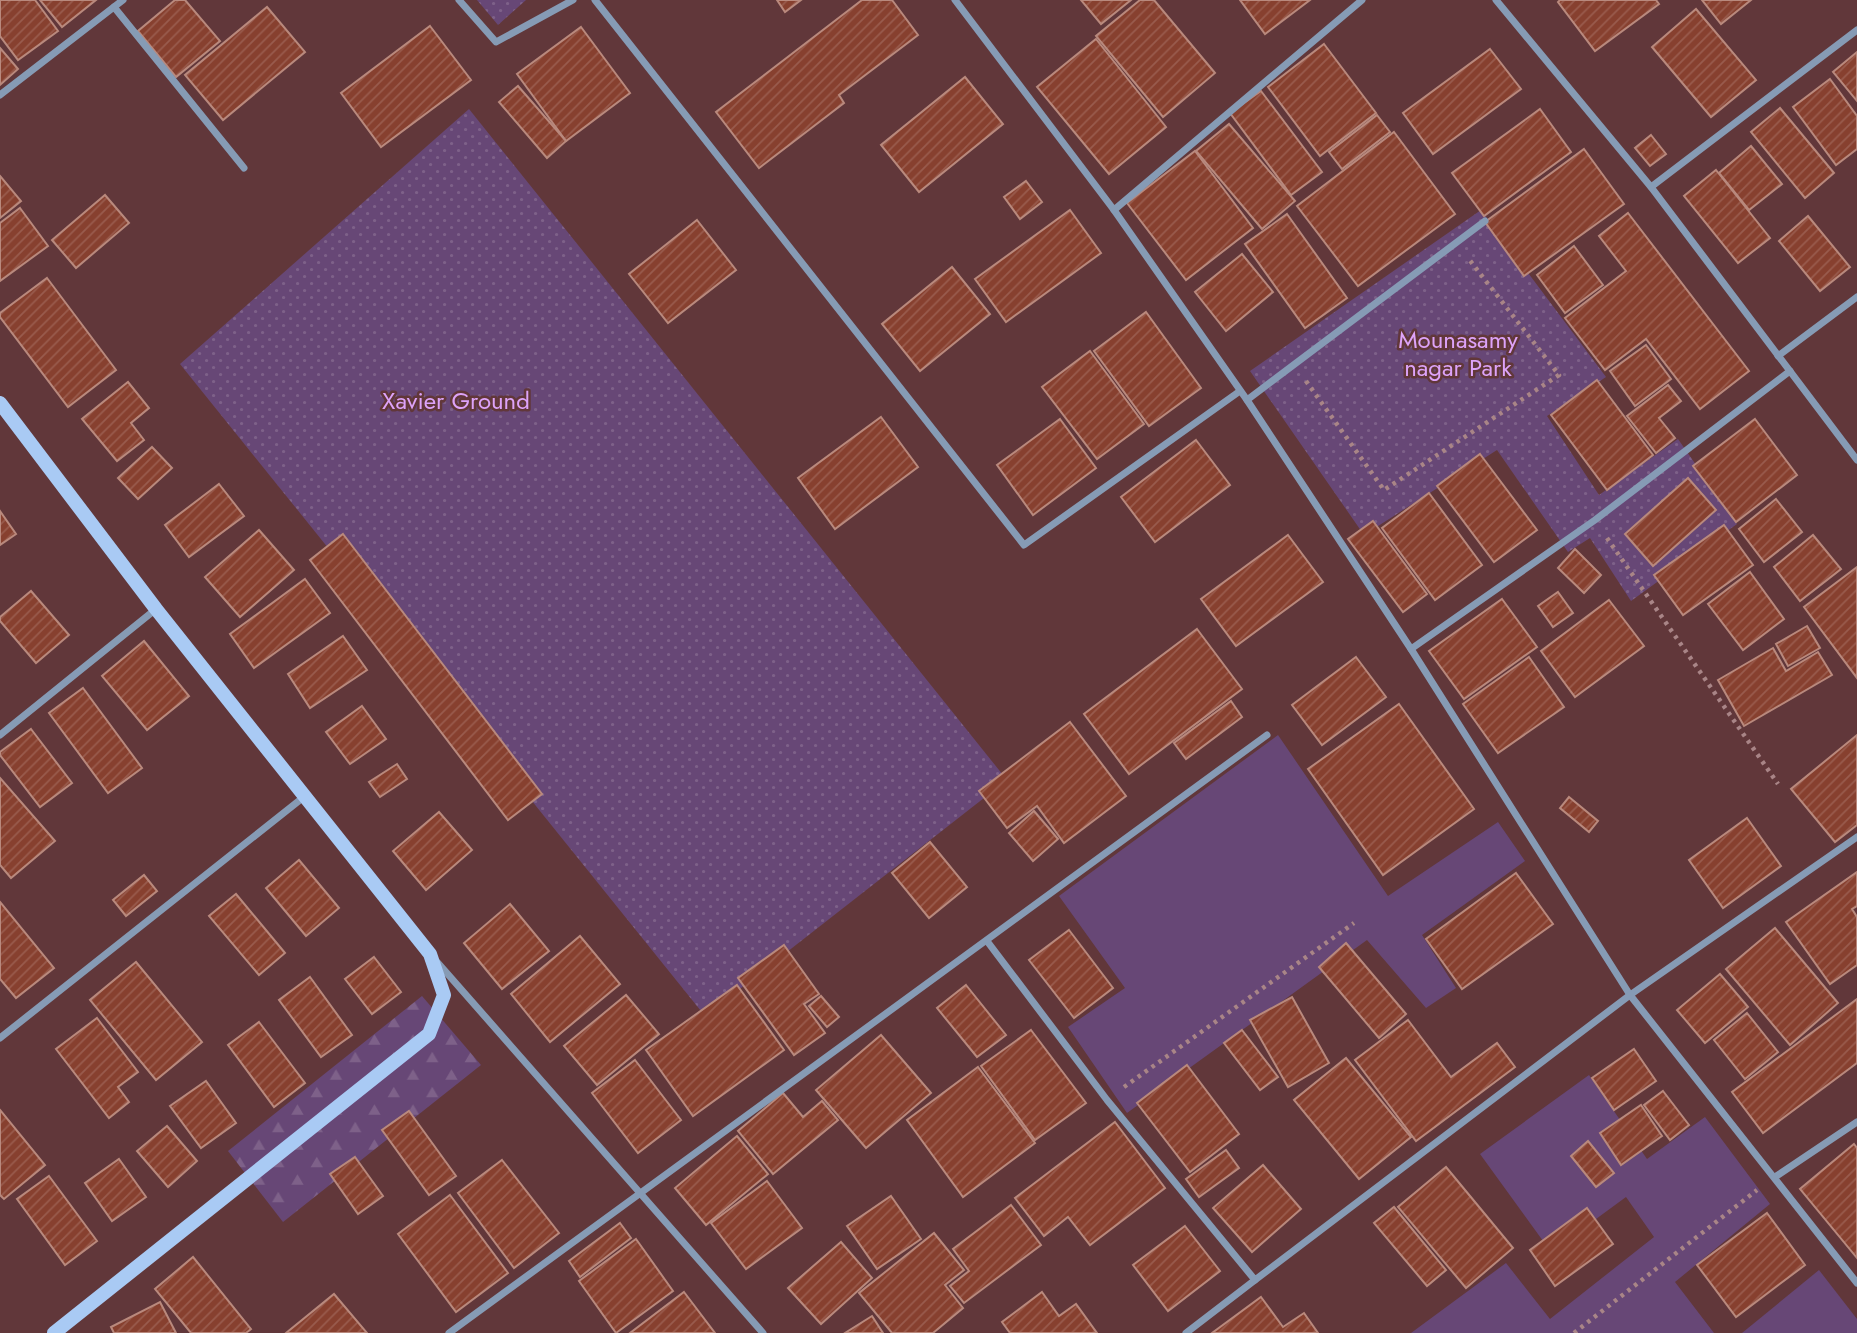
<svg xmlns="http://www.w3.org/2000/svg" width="1857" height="1333" font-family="Jost,sans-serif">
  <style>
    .grass { fill: #674776 }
    .forest { fill: url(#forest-firs) }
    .park { fill: url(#park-dots) }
    .building { fill: url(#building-hatch); stroke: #b9897d; stroke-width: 2 }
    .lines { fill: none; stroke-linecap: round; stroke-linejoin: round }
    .path { stroke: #a98587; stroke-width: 4.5; stroke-dasharray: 3.5 5; stroke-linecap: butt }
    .street { stroke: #869bb5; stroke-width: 7 }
    .secondary { stroke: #a9caf4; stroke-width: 14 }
    .labels { text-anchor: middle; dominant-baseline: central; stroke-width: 5; stroke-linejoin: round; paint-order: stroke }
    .park-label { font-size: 24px; fill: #dda3f9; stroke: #61373a }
  </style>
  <defs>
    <pattern id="forest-firs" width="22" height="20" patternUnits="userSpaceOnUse" patternTransform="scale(1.75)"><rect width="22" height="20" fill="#674776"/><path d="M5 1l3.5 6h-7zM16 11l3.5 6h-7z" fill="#7e6189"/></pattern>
    <pattern id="park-dots" width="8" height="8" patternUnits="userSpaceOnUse" patternTransform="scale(1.75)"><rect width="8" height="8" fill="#674776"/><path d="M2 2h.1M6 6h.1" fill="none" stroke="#7e6189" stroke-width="1.8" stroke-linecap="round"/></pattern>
    <pattern id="building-hatch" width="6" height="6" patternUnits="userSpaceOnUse" patternTransform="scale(1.75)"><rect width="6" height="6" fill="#87402f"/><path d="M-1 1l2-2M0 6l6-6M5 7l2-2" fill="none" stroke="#995b4d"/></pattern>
  </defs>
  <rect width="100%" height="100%" fill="#61373a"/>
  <g class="grass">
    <path d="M1278,735L1388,896L1498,822L1525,861L1422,935L1456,988L1426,1008L1367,940L1127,1113L1068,1027L1125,988L1059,896Z"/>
    <path d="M1589,1075L1647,1159L1705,1117L1770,1204L1675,1282L1714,1333H1411L1506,1263L1550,1319L1654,1237L1626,1197L1551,1252L1480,1154Z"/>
    <path d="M1819,1270L1857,1319V1333H1742Z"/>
  </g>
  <path class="forest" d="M422,996L481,1065L283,1222L228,1151Z"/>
  <g class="park">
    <path d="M477,0H526L498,25Z"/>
    <path d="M469,109L1007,780L705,1016L180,364Z"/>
    <path d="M1481,210L1606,377L1547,416L1599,495L1678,439L1737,524L1631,601L1590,538L1568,552L1497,450L1364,535L1250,371Z"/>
  </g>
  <g class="building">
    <path d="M0,0H35L58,31L18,60L0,36Z"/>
    <path d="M40,0H96L62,27Z"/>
    <path d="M175,0H185L220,41L176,77L138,31Z"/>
    <path d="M777,0H801L785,12Z"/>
    <path d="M862,0H892L918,35L839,95L844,103L759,168L716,112Z"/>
    <path d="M1081,0H1131L1101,24Z"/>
    <path d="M1140,0H1154L1215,73L1163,117L1096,36Z"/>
    <path d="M1240,0H1310L1265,34Z"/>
    <path d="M1560,0H1656L1659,4L1595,51L1558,2Z"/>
    <path d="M1702,0H1751L1721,24Z"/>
    <path d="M267,7L305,52L223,120L185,75Z"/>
    <path d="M1696,9L1756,80L1711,117L1652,47Z"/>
    <path d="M430,26L471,80L381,147L341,93Z"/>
    <path d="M581,27L630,93L566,141L517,74Z"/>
    <path d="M1096,39L1166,127L1109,174L1037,87Z"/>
    <path d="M1324,44L1376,113L1320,156L1268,87Z"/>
    <path d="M0,48L18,69L0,85Z"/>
    <path d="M1490,49L1521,89L1433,154L1403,113Z"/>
    <path d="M1857,52V101L1833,72Z"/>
    <path d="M965,77L1003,124L919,192L881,145Z"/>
    <path d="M1830,79L1857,116V149L1836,165L1793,107Z"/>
    <path d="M518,86L566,141L547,158L499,102Z"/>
    <path d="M1261,91L1322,172L1291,195L1230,113Z"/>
    <path d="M1780,108L1834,173L1805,198L1751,132Z"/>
    <path d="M1540,109L1571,152L1484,216L1452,173Z"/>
    <path d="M1377,115L1390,132L1342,169L1329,152Z"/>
    <path d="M1229,124L1295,201L1262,229L1196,151Z"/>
    <path d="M1394,132L1455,214L1358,286L1297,206Z"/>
    <path d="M1651,135L1666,154L1650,166L1635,148Z"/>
    <path d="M1751,146L1782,184L1749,210L1719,173Z"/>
    <path d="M1584,149L1624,204L1524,276L1485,222Z"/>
    <path d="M1195,151L1253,228L1186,280L1127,203Z"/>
    <path d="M1716,170L1770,238L1738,263L1684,196Z"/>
    <path d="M0,176L21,201L0,218Z"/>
    <path d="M1026,181L1042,202L1020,219L1004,197Z"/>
    <path d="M105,195L129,223L76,268L52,240Z"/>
    <path d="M20,208L48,246L0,281V223Z"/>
    <path d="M1070,210L1101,253L1006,322L975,279Z"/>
    <path d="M1628,213L1749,371L1700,409L1646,339L1605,370L1565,318L1626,271L1599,236Z"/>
    <path d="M1287,214L1347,298L1305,328L1245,244Z"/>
    <path d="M1808,216L1850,267L1820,291L1779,241Z"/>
    <path d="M697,220L736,270L668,323L629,274Z"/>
    <path d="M1574,246L1603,285L1565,313L1537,275Z"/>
    <path d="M1242,254L1273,292L1226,331L1195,292Z"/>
    <path d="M952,267L990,314L920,371L882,324Z"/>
    <path d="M47,278L116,370L68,407L0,317V313Z"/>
    <path d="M1146,312L1201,388L1149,426L1094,351Z"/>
    <path d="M1646,345L1671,379L1635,406L1610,371Z"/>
    <path d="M1090,351L1144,424L1097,459L1042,387Z"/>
    <path d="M1597,380L1653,455L1607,490L1551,415Z"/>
    <path d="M128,382L149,408L131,423L144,440L117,461L82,419Z"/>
    <path d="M1668,385L1681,401L1659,418L1675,438L1656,453L1627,416Z"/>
    <path d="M881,417L918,467L835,529L798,478Z"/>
    <path d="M1060,419L1096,468L1033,515L997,465Z"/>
    <path d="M1755,419L1797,475L1736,522L1693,466Z"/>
    <path d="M1196,440L1230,485L1155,542L1121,497Z"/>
    <path d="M152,447L172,468L138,499L118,478Z"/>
    <path d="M1480,454L1537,530L1494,562L1437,486Z"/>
    <path d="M1688,478L1716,510L1653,566L1625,534Z"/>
    <path d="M219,484L244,516L189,557L165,525Z"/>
    <path d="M1429,493L1482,565L1435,600L1382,528Z"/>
    <path d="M1776,499L1802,532L1764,562L1739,529Z"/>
    <path d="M0,511L16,534L0,545Z"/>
    <path d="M1373,521L1427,594L1403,612L1348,539Z"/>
    <path d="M1724,525L1753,565L1683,615L1654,575Z"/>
    <path d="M259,530L294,570L240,617L205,577Z"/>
    <path d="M343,534L542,794L508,820L310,560Z"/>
    <path d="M1288,535L1323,582L1236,646L1201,599Z"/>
    <path d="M1813,535L1841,569L1800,601L1774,567Z"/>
    <path d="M1575,549L1601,575L1584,593L1558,568Z"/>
    <path d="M1857,567V678L1804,607Z"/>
    <path d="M1750,572L1784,619L1743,650L1708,604Z"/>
    <path d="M305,579L330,613L254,668L230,634Z"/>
    <path d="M31,591L69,635L36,663L0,621V617Z"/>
    <path d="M1558,592L1573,613L1553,627L1538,606Z"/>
    <path d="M1502,599L1537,647L1464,699L1429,651Z"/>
    <path d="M1609,600L1644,646L1575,697L1541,651Z"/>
    <path d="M1807,626L1820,648L1788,666L1776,644Z"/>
    <path d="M1197,629L1242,689L1129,774L1084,714Z"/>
    <path d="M343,636L367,670L310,708L288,674Z"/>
    <path d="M144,641L189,696L147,730L102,676Z"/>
    <path d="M1773,648L1786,671L1818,652L1832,675L1744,726L1718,680Z"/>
    <path d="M1356,657L1386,697L1322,745L1292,705Z"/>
    <path d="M1529,657L1564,707L1498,753L1463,704Z"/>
    <path d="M83,688L142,768L108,793L49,713Z"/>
    <path d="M1231,701L1242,717L1186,759L1174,743Z"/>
    <path d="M1399,704L1474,809L1383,875L1308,769Z"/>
    <path d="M362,706L386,739L350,764L326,732Z"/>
    <path d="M1070,722L1126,796L1064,843L1037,806L1007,828L979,791Z"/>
    <path d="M31,729L72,783L40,807L0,755V752Z"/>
    <path d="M1857,735V825L1835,842L1791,789Z"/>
    <path d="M397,764L407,779L380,797L369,782Z"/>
    <path d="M0,778L55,841L11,878L0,865Z"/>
    <path d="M1569,797L1598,821L1589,832L1560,808Z"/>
    <path d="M1034,811L1058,839L1033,861L1009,833Z"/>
    <path d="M439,812L472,850L426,890L393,851Z"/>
    <path d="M1747,818L1781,866L1723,908L1689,860Z"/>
    <path d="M930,842L967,887L929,918L892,873Z"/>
    <path d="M299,860L339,908L306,936L266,888Z"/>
    <path d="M1857,872V906L1852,909L1857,917V965L1830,984L1786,922Z"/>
    <path d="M1516,873L1553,924L1462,989L1426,939Z"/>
    <path d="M144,875L157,891L126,916L113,900Z"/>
    <path d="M236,894L285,953L259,975L209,916Z"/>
    <path d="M0,902L54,968L16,998L0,979Z"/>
    <path d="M510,904L549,951L502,989L464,943Z"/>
    <path d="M1775,928L1838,1003L1790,1045L1726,969Z"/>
    <path d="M1069,930L1113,988L1074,1018L1029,960Z"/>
    <path d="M580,936L620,984L550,1042L511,994Z"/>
    <path d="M1346,943L1406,1014L1379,1038L1319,967Z"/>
    <path d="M784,945L819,994L804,1004L825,1033L794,1055L738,978Z"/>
    <path d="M374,957L401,992L372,1014L345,979Z"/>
    <path d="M136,962L202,1042L156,1080L90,1000Z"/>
    <path d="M1720,974L1748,1007L1705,1043L1677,1010Z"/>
    <path d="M310,977L352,1035L321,1057L279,1000Z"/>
    <path d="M737,985L784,1050L693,1116L646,1050Z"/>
    <path d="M966,985L1006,1035L977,1057L937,1008Z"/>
    <path d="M626,995L659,1034L597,1085L564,1046Z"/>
    <path d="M821,996L839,1017L827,1027L809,1006Z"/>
    <path d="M1292,997L1329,1063L1288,1087L1250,1020Z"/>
    <path d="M1857,999V1063L1763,1133L1732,1092Z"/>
    <path d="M1747,1013L1778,1052L1745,1079L1714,1040Z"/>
    <path d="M97,1018L138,1072L118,1087L129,1102L109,1118L56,1049Z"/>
    <path d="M1408,1020L1451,1077L1497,1043L1515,1067L1416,1141L1355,1060Z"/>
    <path d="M259,1022L305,1083L274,1107L228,1045Z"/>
    <path d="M1031,1030L1086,1103L1035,1140L981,1066Z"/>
    <path d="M1242,1030L1278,1077L1260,1090L1224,1043Z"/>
    <path d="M881,1035L931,1093L866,1148L816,1090Z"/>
    <path d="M1634,1049L1656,1081L1614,1110L1592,1078Z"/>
    <path d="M1346,1058L1411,1137L1359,1179L1294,1100Z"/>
    <path d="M635,1060L681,1120L638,1153L592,1093Z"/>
    <path d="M1187,1065L1239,1134L1190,1172L1137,1103Z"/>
    <path d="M978,1067L1035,1143L963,1197L907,1120Z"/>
    <path d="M206,1081L236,1123L201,1148L170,1106Z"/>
    <path d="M1663,1091L1689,1125L1670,1140L1644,1105Z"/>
    <path d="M783,1093L803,1117L822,1101L838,1120L773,1174L738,1131Z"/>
    <path d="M1641,1105L1662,1136L1621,1165L1600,1133Z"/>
    <path d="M0,1110L45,1165L4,1199L0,1195Z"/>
    <path d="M409,1111L456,1176L429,1195L382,1130Z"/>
    <path d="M1115,1122L1165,1188L1090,1245L1068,1217L1044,1236L1015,1198Z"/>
    <path d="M167,1126L197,1161L168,1187L137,1151Z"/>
    <path d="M737,1136L768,1174L706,1225L675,1188Z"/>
    <path d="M1588,1141L1614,1173L1596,1187L1571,1156Z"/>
    <path d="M1854,1144L1857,1148V1258L1800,1189Z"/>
    <path d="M1226,1150L1239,1168L1199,1197L1186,1179Z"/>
    <path d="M355,1157L383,1196L358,1214L330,1174Z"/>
    <path d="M119,1159L146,1197L112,1221L85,1183Z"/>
    <path d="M502,1160L559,1233L514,1268L458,1193Z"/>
    <path d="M1263,1165L1301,1209L1252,1252L1213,1208Z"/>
    <path d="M1446,1167L1513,1248L1466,1288L1398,1207Z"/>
    <path d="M49,1176L97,1241L65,1265L17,1199Z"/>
    <path d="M767,1181L802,1228L746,1269L711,1223Z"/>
    <path d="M450,1195L508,1273L456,1312L398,1234Z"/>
    <path d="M891,1196L921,1239L877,1269L847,1226Z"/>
    <path d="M1011,1205L1041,1245L964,1303L950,1286L969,1271L953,1249Z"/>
    <path d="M1394,1207L1446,1270L1427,1286L1374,1223Z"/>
    <path d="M1587,1208L1613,1244L1555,1286L1530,1250Z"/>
    <path d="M1767,1213L1805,1265L1736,1317L1697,1265Z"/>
    <path d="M620,1223L631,1238L580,1277L569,1261Z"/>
    <path d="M1185,1226L1220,1271L1168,1311L1133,1265Z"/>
    <path d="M934,1233L964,1270L945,1285L963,1308L933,1333H892L859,1293Z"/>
    <path d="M636,1239L673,1291L616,1333L579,1281Z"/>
    <path d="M841,1242L872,1278L821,1324L788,1288Z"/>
    <path d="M193,1257L251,1329L246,1333H191L155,1289Z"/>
    <path d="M684,1292L715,1333H630Z"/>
    <path d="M1042,1292L1059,1316L1076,1304L1097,1333H1010L1002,1322Z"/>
    <path d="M334,1294L367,1333H286Z"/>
    <path d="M1261,1297L1283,1327L1304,1313L1318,1333H1212Z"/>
    <path d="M160,1302L176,1333H114L111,1327Z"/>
    <path d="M872,1316L883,1333H845Z"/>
  </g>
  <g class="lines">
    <g class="path">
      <path d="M1306,381L1384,490L1559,375L1468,258"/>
      <path d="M1607,538L1778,784"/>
      <path d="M1124,1087L1354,923"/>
      <path d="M1574,1333L1757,1190"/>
    </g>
    <g class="street">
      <path d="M459,0L496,42L573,0"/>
      <path d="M595,0L1024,545L1240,391"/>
      <path d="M955,0L1114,210L1247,400L1411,649L1630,995L1857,1283"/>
      <path d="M1496,0L1651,187L1857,460"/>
      <path d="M114,7L244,168"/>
      <path d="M0,95L123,0"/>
      <path d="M1651,187L1857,30"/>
      <path d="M1114,210L1362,0"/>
      <path d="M1778,356L1857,297"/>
      <path d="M1247,400L1485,221"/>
      <path d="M1411,649L1595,520L1790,371"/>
      <path d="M0,735L156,609"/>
      <path d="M987,941L1107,1100L1255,1280L1630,995L1857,837"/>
      <path d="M438,963L763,1333"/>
      <path d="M0,1038L305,796"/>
      <path d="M1775,1177L1857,1122"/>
      <path d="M449,1333L1267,735"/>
      <path d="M1186,1333L1255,1280"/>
    </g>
    <path class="secondary" d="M0,403L156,609L430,954L444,995L429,1034L54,1333"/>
  </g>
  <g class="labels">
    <g class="park-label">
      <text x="1458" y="339">Mounasamy<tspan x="1458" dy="28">nagar Park</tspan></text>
      <text x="456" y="400">Xavier Ground</text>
    </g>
  </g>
</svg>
